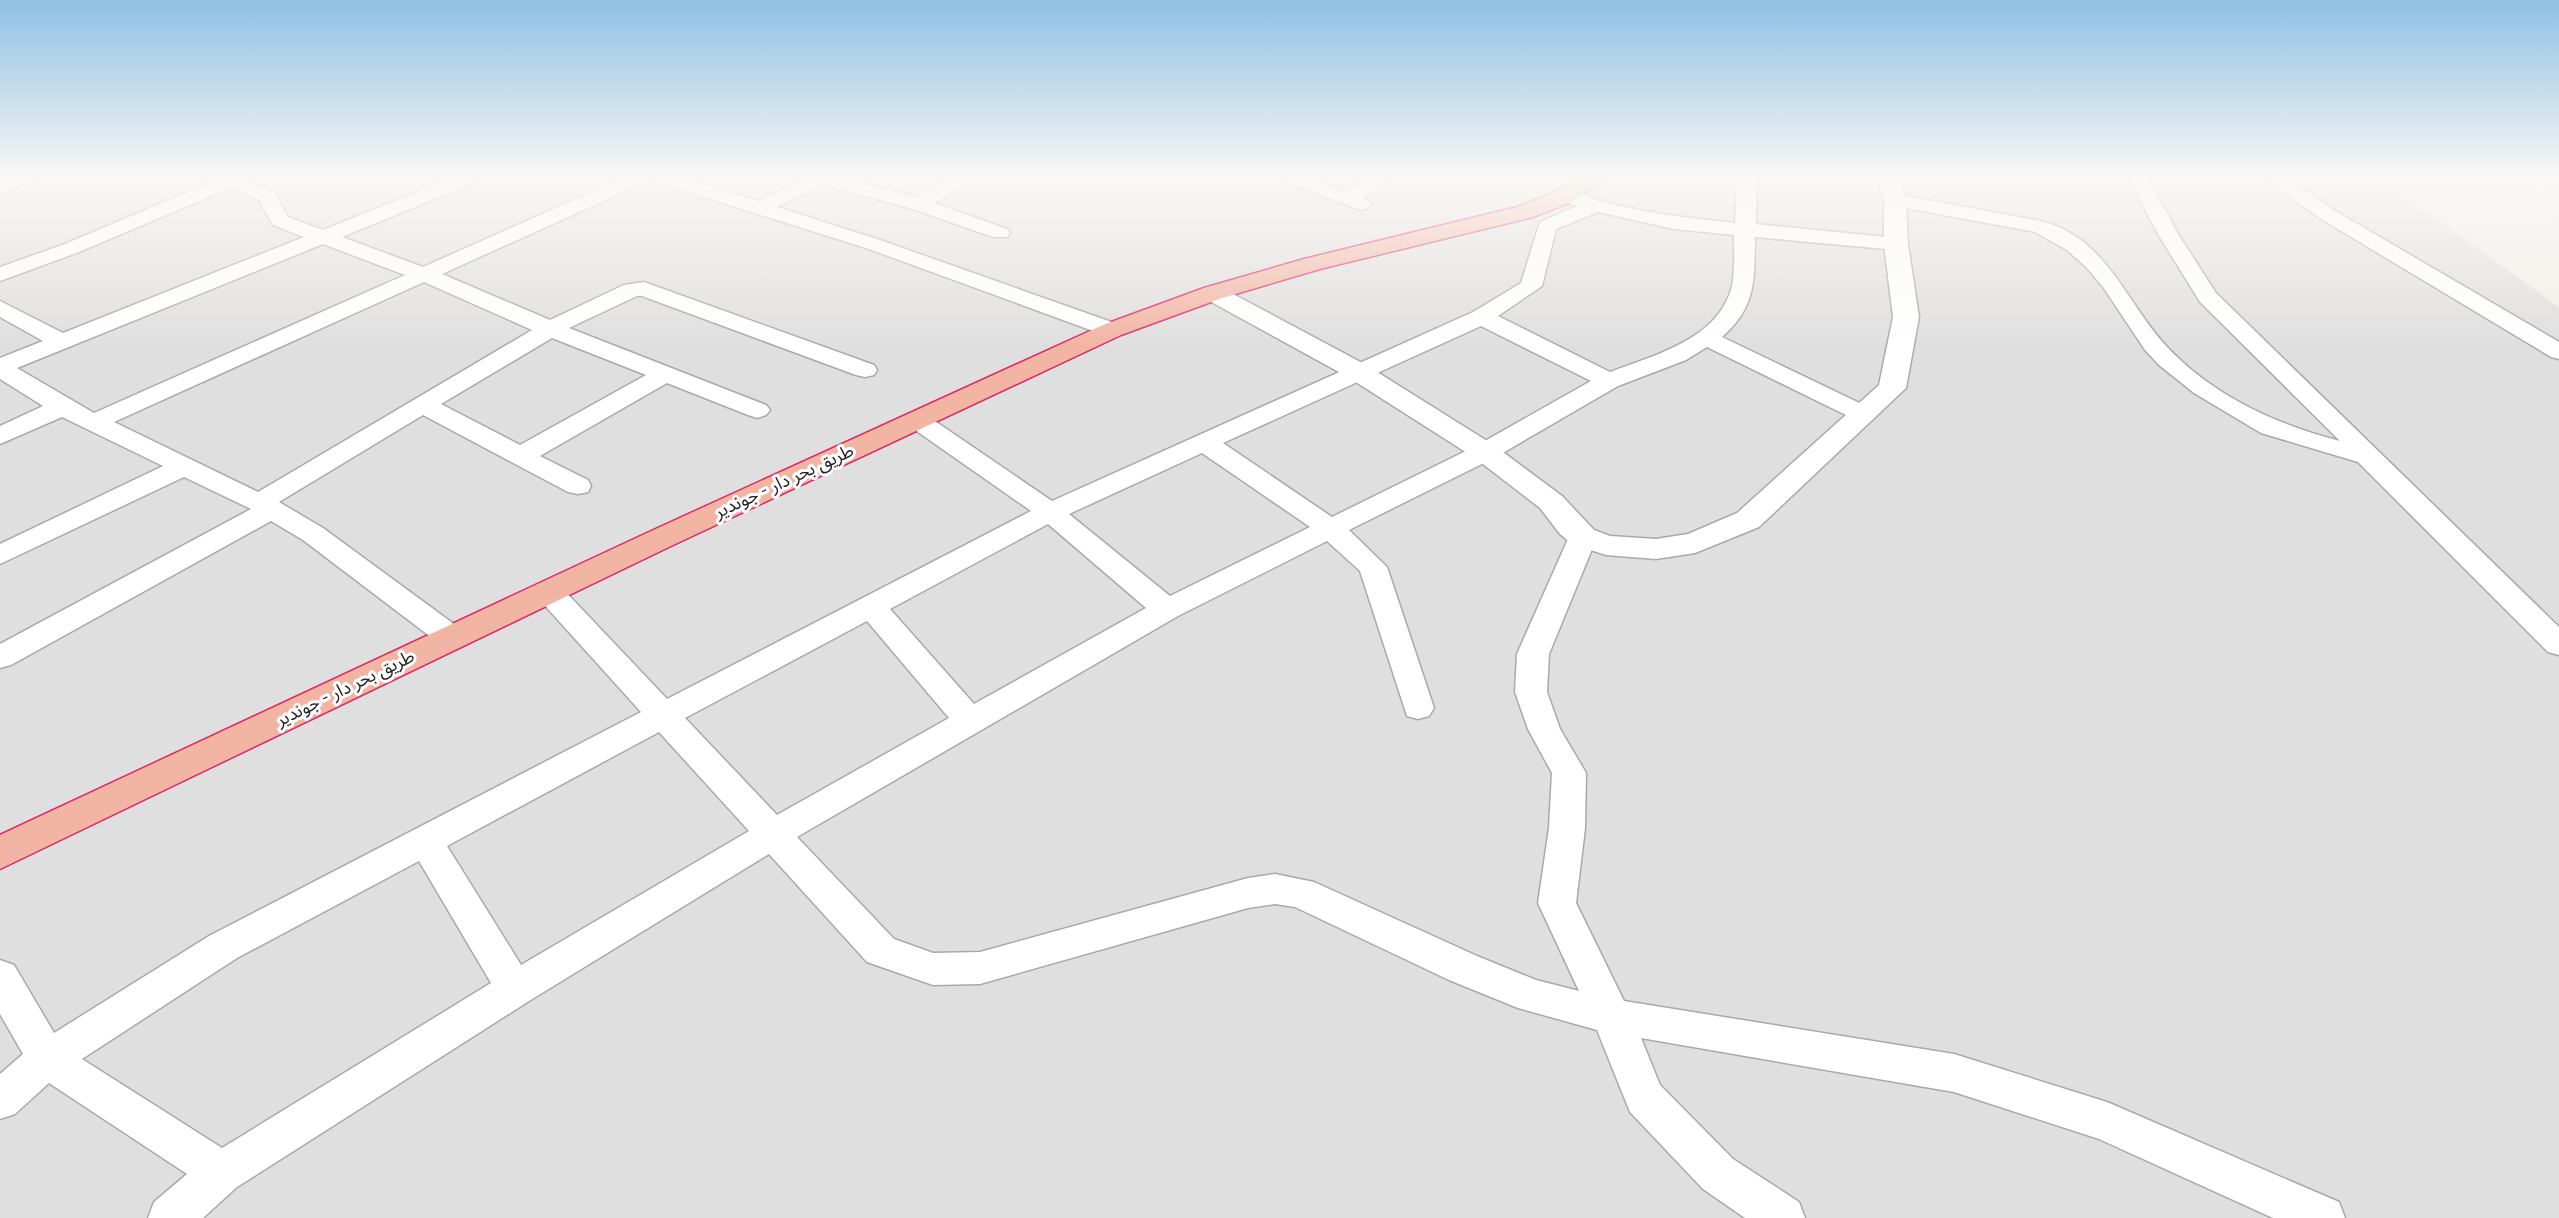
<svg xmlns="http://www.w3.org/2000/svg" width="2559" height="1218" font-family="'Fira Sans Condensed','Noto Sans Arabic',sans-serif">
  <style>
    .residential { fill: #e0dfdf }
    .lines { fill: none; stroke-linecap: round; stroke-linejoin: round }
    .minor-casing { stroke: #a9a9a9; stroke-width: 3 }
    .tertiary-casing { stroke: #a9a9a9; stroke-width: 3 }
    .trunk-casing { stroke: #dc2a67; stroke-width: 3 }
    .minor { fill: #fff; fill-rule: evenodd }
    .tertiary { fill: #fff; fill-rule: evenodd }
    .trunk { fill: #f2b4a3; fill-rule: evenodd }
    .labels { text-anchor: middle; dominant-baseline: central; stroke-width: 6; stroke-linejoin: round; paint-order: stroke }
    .street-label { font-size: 18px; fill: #222; stroke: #fff }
  </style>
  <rect width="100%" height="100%" fill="#f2efe9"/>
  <path class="residential" d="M0,178H2380L2559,307V1218H0Z"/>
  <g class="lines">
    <g class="minor-casing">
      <g id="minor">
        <path d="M7,178H35L32,182L0,193V180Z"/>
        <path d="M221,178H248L246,181L274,192L288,217L323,230L452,178H479L476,182L342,237L423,267L623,178H649L646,182L442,274L550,320L624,285L644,282L874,365L877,370L874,375L865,377L856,375L642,296H637L569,328L766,405L770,410L766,415L757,418L748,415L667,383L540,456L588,480L591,486L588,492L578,494L568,492L423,415L279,502L323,528L462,630L466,637L462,644L451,647L440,644L303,540L271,521L11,665L0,668V644L251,509L184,477L0,564V544L163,466L62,417L0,444V426L43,406L0,379V358L43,341L0,317V301L63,333L304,237L273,225L259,200L230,188L79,252L0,281V267L65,244ZM323,244L405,275L94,413L17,368ZM424,282L532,330L258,492L114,422ZM552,338L646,375L520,445L441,404Z"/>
        <path d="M653,178H683L758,201L807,178H843L915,197L951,178H975L972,182L934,203L1007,229L1010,233L1007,237H993L910,208L824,185L777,207L883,241L1120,325L1124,330L1120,335H1104L869,249L656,182Z"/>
        <path d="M1282,178H1309L1347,192L1368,178H1391L1364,198L1371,204L1368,208L1361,210L1285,182Z"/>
        <path d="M1737,178H1757L1756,224L1896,238L1903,240L1907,244L1903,248L1896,250L1755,237C1754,280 1757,306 1722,337L1872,409L1876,414L1872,419L1863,422L1854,419L1707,347L1686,360L1618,386L1494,458L1349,530L1387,567L1434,708L1429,716L1418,719L1407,716L1360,571L1327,541L1178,616L797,837L894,939L933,953L980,952L1248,878L1275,874L1314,882L1477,956L1536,980L1579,991L1538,903L1549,828L1552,773L1528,729L1515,692L1517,654L1569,537L1573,531L1583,528L1593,531L1597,537L1549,654L1547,692L1560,729L1586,773L1585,828L1576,903L1624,1001L1954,1054L2107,1102L2339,1202L2345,1218H2273L2099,1139L1954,1092L1641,1038L1660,1085L1733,1159L1799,1202L1805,1218H1745L1703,1189L1630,1112L1597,1030L1518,1008L1449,980L1295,907L1275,904L1248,908L980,984L933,985L867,962L769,854L529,1001L237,1187L203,1218H148L154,1202L187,1174L49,1083L15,1114L0,1119V1074L23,1054L0,1014V960L14,965L54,1033L209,936L641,712L539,599L534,592L539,585L549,582L559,585L667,699L1031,511L908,425L904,420L908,415L917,412L926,415L1052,501L1473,312L1521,283L1540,222L1577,206L1559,200L1556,196L1559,192C1573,188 1587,197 1600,201C1644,213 1690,218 1735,223ZM1598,212L1674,229L1734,235C1734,251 1735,270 1732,286C1719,339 1655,355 1610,372L1498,316L1542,286L1556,229ZM1481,326L1591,381L1476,446L1332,517L1223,443ZM1202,453L1310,527L1170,596L1069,514ZM1048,524L1146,608L974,704L890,609ZM867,621L949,718L777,815L685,718ZM659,732L749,831L521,965L447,846ZM419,861L491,983L222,1148L82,1059L237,958Z"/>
        <path d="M2128,178H2148L2178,234L2216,293L2559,627V655L2548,652L2358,462L2261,433L2194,393L2159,365L2145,350L2103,287L2087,268L2067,250L2035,232L1895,206L1888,204L1885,200L1888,196L1895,194L2041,221C2107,237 2126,304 2168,348C2214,396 2277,425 2340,441L2200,302L2158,234Z"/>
        <path d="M2264,178H2287L2332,209L2559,342V359L2551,357L2318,217Z"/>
      </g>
    </g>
    <g class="tertiary-casing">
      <path id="tertiary" d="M1877,178H1899L1906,200L1908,244L1919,317L1906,388L1759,527L1695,553L1656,559L1606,555L1572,544L1560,534L1540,508L1475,458L1348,377L1204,298L1201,293L1204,288L1213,286L1222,288L1366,365L1495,446L1562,496L1594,530L1610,536L1656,539L1688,534L1737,513L1879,385L1893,317L1884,244V200Z"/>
    </g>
    <g class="trunk-casing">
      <path id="trunk" d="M1580,178H1605L1574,201L1533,217L1320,269L1222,298L1121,335L671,546L0,869V835L649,532L1103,325L1204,288L1304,259L1517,207L1558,191Z"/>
    </g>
    <use href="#minor" class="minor"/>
    <use href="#tertiary" class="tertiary"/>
    <use href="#trunk" class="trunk"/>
  </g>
  <linearGradient id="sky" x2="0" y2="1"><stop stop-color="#8fc0e4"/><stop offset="0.51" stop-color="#f9f8f5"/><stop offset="1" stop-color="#f9f8f5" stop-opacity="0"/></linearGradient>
  <rect width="2559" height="348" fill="url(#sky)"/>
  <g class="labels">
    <g class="street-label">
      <text transform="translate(784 481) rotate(-25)">طريق بحر دار - جوندير</text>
      <text transform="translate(345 688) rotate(-26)">طريق بحر دار - جوندير</text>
    </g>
  </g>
</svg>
